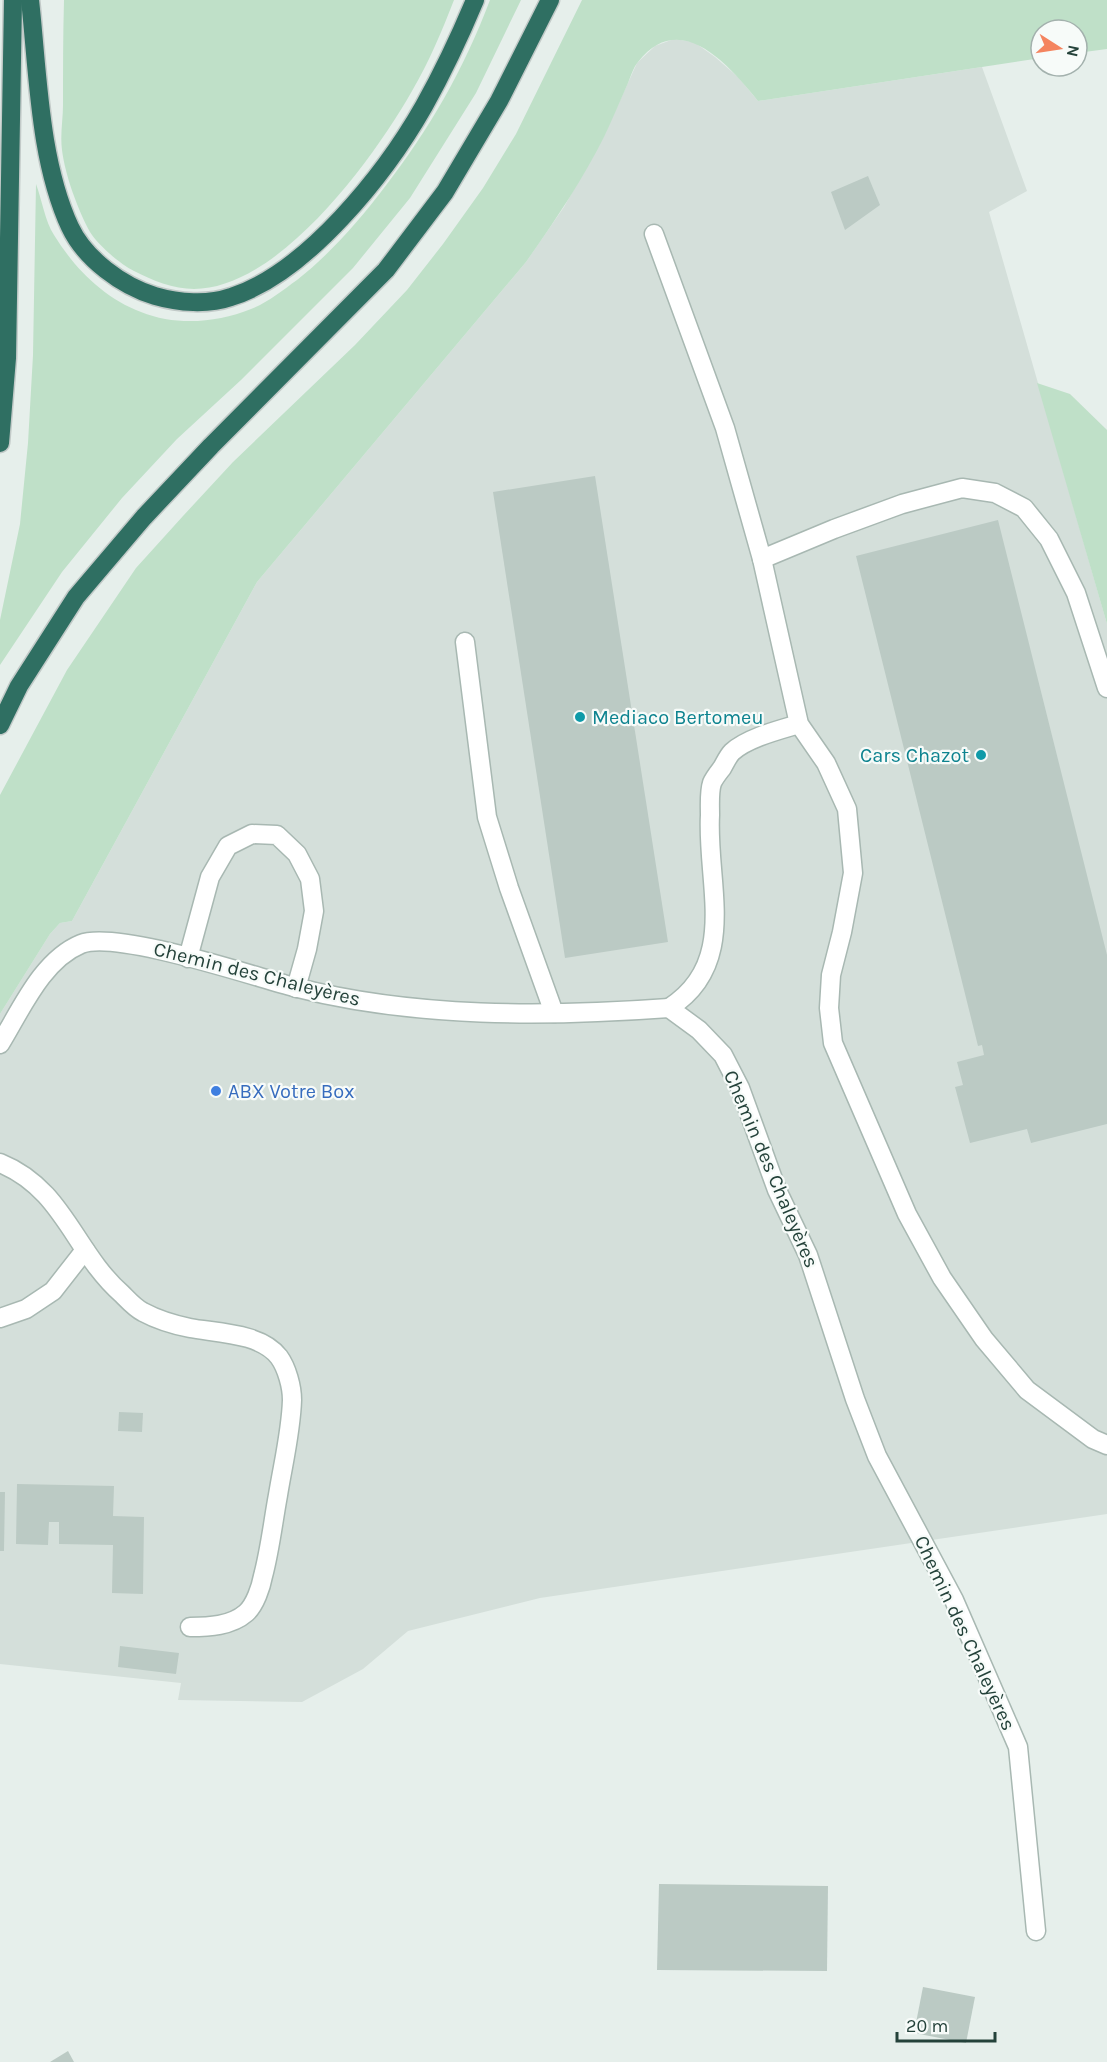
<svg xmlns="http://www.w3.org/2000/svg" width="1107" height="2062" font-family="Karla,sans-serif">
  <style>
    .built { fill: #d4dfda }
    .green { fill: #bfe0c8 }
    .building { fill: #bbcac4 }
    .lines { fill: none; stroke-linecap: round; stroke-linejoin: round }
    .lane-casing { stroke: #a8b8b2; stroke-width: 21 }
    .street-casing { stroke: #a8b8b2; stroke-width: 21 }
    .highway-casing { stroke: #c2cac8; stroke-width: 21 }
    .lane { stroke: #fff; stroke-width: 18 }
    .street { stroke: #fff; stroke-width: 18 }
    .highway { stroke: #2f6f62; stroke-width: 18 }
    .culture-dot { fill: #0f9aa8; stroke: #f7fbf9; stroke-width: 2 }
    .shop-dot { fill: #3f7fe0; stroke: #f7fbf9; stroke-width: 2 }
    .labels { text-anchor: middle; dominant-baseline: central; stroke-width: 4.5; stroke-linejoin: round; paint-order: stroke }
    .culture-label { font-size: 20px; fill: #0d838f; stroke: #f7fbf9; text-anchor: start }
    .street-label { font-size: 20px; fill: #24423a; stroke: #f7fbf9 }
    .shop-label { font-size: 20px; fill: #366cbe; stroke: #f7fbf9; text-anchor: start }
  </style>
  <rect width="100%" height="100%" fill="#e6efeb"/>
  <path class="built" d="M674,39L694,42L715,57L738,77L758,101L982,67L1027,191L989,212L1107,624V1514L540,1598L408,1631L363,1669L302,1702L178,1700L181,1683L0,1664V1014L50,934L60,923L72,921L257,582L526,262L564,207L603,138L637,63L655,46Z"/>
  <g class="green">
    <path d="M64,0H454C442,31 429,62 412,91C374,158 279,289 194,289C174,289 151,280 134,271C120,264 98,245 90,232C78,210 65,175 62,150C60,135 63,119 63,105C63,70 63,35 64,0Z"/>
    <path d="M490,0H521L476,93L410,198L353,268L241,380L177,439L122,498L62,572L0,665V620L20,524L28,443L33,355L36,184C42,200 45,221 54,235C75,269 104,298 141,312C176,326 216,323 251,309C267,303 283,290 297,280C330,254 358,222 384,188C429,130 464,69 490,0Z"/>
    <path d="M582,0H1107V49L1077,53V30H1041V58L758,101C729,65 680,8 638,62C633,68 631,76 628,83C620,101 612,120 604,137C582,181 554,222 526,262L257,582L72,921L60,923L50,934L0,1014V795L67,670L136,568L183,516L233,462L355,345L407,290L443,244L483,188L516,134Z"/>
    <path d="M1037,383L1070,394L1107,430V624Z"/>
  </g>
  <g class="building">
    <path d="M868,176L880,205L845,230L831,192Z"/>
    <path d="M595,476L668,942L565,958L493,492Z"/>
    <path d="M998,520L1107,955V1124L1031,1143L1027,1129L970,1143L955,1087L963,1085L957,1062L984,1055L982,1045L978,1046L856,556Z"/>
    <path d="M119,1412L143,1413L142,1432L118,1431Z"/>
    <path d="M17,1484L114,1486L113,1516L144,1517L143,1594L112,1593L113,1545L59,1544V1522H49L48,1545L16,1544Z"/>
    <path d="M0,1492H5L4,1551H0Z"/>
    <path d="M120,1646L179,1653L176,1674L118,1667Z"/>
    <path d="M659,1884L828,1886L827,1971L657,1970Z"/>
    <path d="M923,1987L975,1997L966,2043L914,2033Z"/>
    <path d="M68,2051L74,2062H50Z"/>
  </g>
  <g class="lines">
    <g class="lane-casing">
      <g id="lane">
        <path d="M654,234L725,428L762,559L799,724L826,763L847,809L853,873L842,932L831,975L829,1008L833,1043L907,1214L942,1278L984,1339L1027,1390L1093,1439L1107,1445"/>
        <path d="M762,559L834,529L902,504L962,488L995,493L1024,508L1049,539L1076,593L1107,688"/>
        <path d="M465,642L487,817L509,888L554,1013"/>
        <path d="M799,724C779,730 747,738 732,752C728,756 725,763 722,768C719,772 714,778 712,783C709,792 710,805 710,815C706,883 740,963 669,1008L699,1030L723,1055L740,1088L777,1190L808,1255L855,1399L877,1456L954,1600L1018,1747L1036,1931"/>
        <path d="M188,958L210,877L228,846L252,834L277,835L297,854L310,879L314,911L307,949L296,988"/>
        <path d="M0,1163C64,1189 74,1252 122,1294C128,1300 135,1308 143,1312C156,1319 175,1325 190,1328C217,1333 261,1333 279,1357C287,1368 292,1387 292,1400C291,1432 283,1464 278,1495C273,1522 270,1550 263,1576C261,1587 255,1605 246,1613C231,1626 209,1627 190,1627"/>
        <path d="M0,1318L26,1309L53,1291L85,1250"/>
      </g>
    </g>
    <g class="street-casing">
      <path id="street" d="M0,1044C21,1010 42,960 81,944C116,930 252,976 294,987C414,1018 546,1017 669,1008"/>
    </g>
    <g class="highway-casing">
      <g id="highway">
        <path d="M30,0C38,72 39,160 70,227C85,259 122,286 155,296C179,303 208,305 231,297C307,273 386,173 424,106C443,72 460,36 475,0"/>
        <path d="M0,443L7,358L13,0"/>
        <path d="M0,725L19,686L76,597L144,517L211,446L386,270L445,192L499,101L550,0"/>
      </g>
    </g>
    <use href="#lane" class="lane"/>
    <use href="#street" class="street"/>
    <use href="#highway" class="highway"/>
  </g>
  <g class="culture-dot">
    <circle cx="580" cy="717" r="6"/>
    <circle cx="981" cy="755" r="6"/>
  </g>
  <circle class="shop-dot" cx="216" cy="1091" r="6"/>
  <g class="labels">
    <g class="culture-label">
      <text x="592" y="717">Mediaco Bertomeu</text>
      <text x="969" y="755" text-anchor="end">Cars Chazot</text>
    </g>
    <g class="street-label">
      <text transform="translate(257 974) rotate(14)">Chemin des Chaleyères</text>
      <text transform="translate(771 1169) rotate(67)">Chemin des Chaleyères</text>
      <text transform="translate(965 1633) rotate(65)">Chemin des Chaleyères</text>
    </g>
    <g class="shop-label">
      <text x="228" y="1091">ABX Votre Box</text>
    </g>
  </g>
  <g transform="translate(1059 48) rotate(102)"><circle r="28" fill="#f7fbf9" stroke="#a3b1ad" stroke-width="1.5"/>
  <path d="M0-4.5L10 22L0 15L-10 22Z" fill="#f4845f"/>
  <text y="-9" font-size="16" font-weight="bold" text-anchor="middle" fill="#24423a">N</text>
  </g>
  <path d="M897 2032v9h98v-9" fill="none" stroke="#24423a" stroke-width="3"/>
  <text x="906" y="2032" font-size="18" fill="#24423a" stroke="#f7fbf9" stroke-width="4.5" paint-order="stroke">20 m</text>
</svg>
